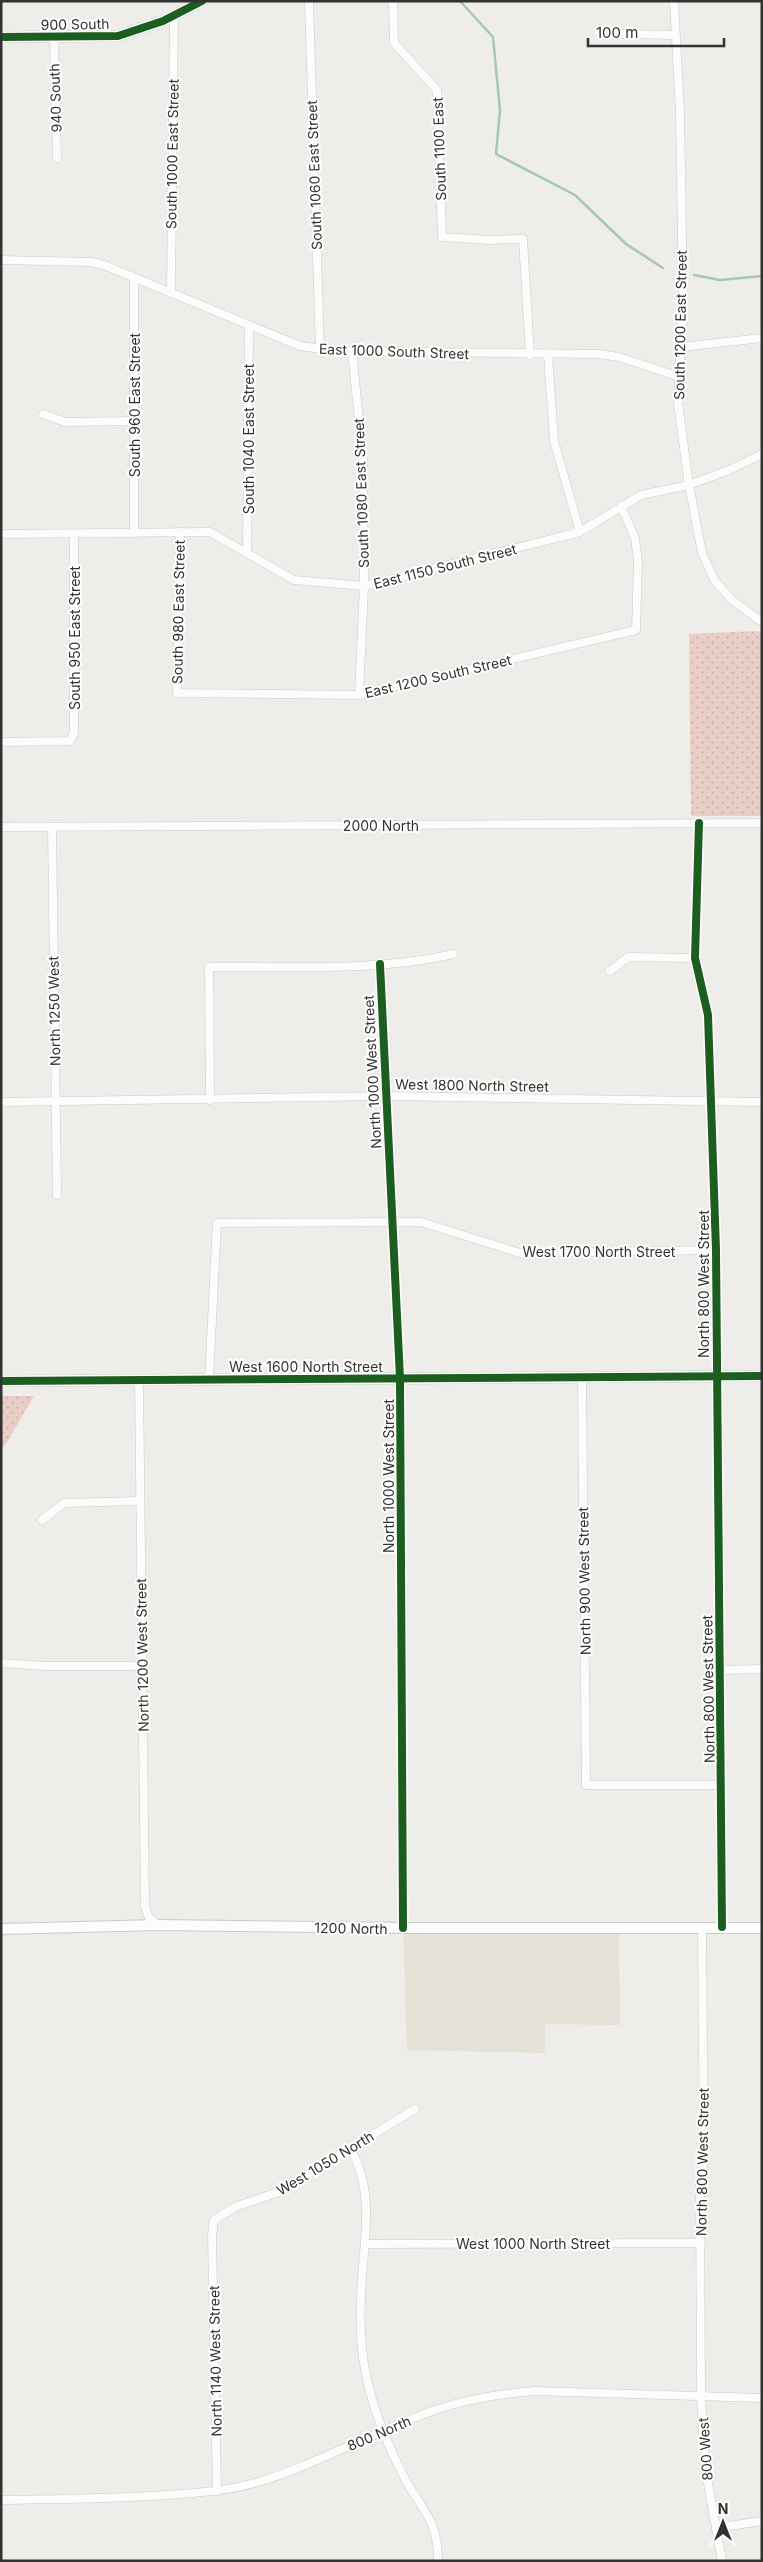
<svg xmlns="http://www.w3.org/2000/svg" width="763" height="2562" font-family="Inter,sans-serif">
  <style>
    .built { fill: #e4e1d7 }
    .grass { fill: url(#grass-dots) }
    .lines { fill: none; stroke-linecap: round; stroke-linejoin: round }
    .stream { stroke: #a5c9ac; stroke-width: 2.5 }
    .minor-casing { stroke: #cbcac8; stroke-width: 9 }
    .tertiary-casing { stroke: #cbcac8; stroke-width: 12 }
    .minor { stroke: #fcfcfc; stroke-width: 8 }
    .tertiary { stroke: #fcfcfc; stroke-width: 10 }
    .cycleway-casing { stroke: #fff; stroke-width: 11 }
    .cycleway { stroke: #1b5e20; stroke-width: 8 }
    .labels { text-anchor: middle; dominant-baseline: central; stroke-width: 4; stroke-linejoin: round; paint-order: stroke }
    .street-label { font-size: 14px; fill: #333230; stroke: #fff }
  </style>
  <defs>
    <pattern id="grass-dots" width="8" height="8" patternUnits="userSpaceOnUse" patternTransform="scale(1.25)"><rect width="8" height="8" fill="#e9cec7"/><path d="M2 2h.1M6 6h.1" fill="none" stroke="#c8b1ab" stroke-width="1.8" stroke-linecap="round"/></pattern>
  </defs>
  <rect width="100%" height="100%" fill="#eeede9"/>
  <path class="built" d="M403,1928H619L620,2025L545,2024V2053L407,2050Z"/>
  <g class="grass">
    <path d="M757,631L762,634V816H691L689,634Z"/>
    <path d="M1,1396H34L1,1452Z"/>
  </g>
  <g class="lines">
    <g class="stream">
      <path d="M460,1L493,37L500,110L496,154L575,195L626,244L663,268"/>
      <path d="M694,275L720,280L762,276"/>
    </g>
    <g class="minor-casing">
      <g id="minor">
        <path d="M309,1L320,349"/>
        <path d="M393,1L394,43L437,90L442,237L488,240L523,239L530,355"/>
        <path d="M674,1L680,112L683,302L678,403L689,485L702,553L715,581L732,600L762,622"/>
        <path d="M623,34L674,35"/>
        <path d="M54,38L57,158"/>
        <path d="M1,260L91,262L104,265L300,346L336,351L599,354L619,357L680,377"/>
        <path d="M134,278V533"/>
        <path d="M171,293L174,15"/>
        <path d="M681,347L762,338"/>
        <path d="M352,351L363,460L364,586L359,695"/>
        <path d="M548,355L554,441L580,532"/>
        <path d="M43,414L65,422L134,421"/>
        <path d="M180,532L177,693L359,695L636,630L638,561L635,538L621,506"/>
        <path d="M1,534L210,532L294,580L364,586L580,532L641,495L689,485L729,470L762,454"/>
        <path d="M247,553L249,325"/>
        <path d="M1,742L70,741L74,733V534"/>
        <path d="M699,823L695,958L708,1015L716,1250L722,1927"/>
        <path d="M1,827L762,823"/>
        <path d="M52,827L57,1195"/>
        <path d="M380,964L400,1378L403,1928"/>
        <path d="M610,971L628,957L695,958"/>
        <path d="M210,1100L209,967C287,966 377,972 453,954"/>
        <path d="M1,1102L386,1096L762,1102"/>
        <path d="M582,1378L586,1785H721"/>
        <path d="M209,1379L217,1223L421,1222L520,1253L716,1250"/>
        <path d="M139,1380L145,1907L149,1918L158,1925"/>
        <path d="M42,1520L64,1503L140,1501"/>
        <path d="M1,1663L45,1666H142"/>
        <path d="M720,1670L762,1669"/>
        <path d="M702,1927L704,2162L700,2184L701,2396L705,2467L722,2561"/>
        <path d="M350,2148C374,2188 365,2235 362,2278C360,2307 359,2340 365,2369C371,2405 388,2446 405,2479C423,2512 438,2519 438,2561"/>
        <path d="M365,2244L701,2243"/>
        <path d="M217,2491L212,2236L214,2220L237,2206L279,2192L415,2109"/>
        <path d="M1,2500C61,2499 120,2499 180,2494C205,2492 230,2490 255,2483C314,2466 368,2434 427,2413C461,2400 498,2394 534,2391L762,2398"/>
        <path d="M716,2528L762,2521"/>
      </g>
    </g>
    <g class="tertiary-casing">
      <g id="tertiary">
        <path d="M1,37L118,36L163,21L202,1"/>
        <path d="M1,1381L762,1376"/>
        <path d="M1,1929L158,1925L413,1928H762"/>
      </g>
    </g>
    <use href="#minor" class="minor"/>
    <use href="#tertiary" class="tertiary"/>
    <g class="cycleway-casing">
      <g id="cycleway">
        <path d="M1,37L118,36L163,21L202,1"/>
        <path d="M699,823L695,958L708,1015L716,1250L722,1927"/>
        <path d="M380,964L400,1378L403,1928"/>
        <path d="M1,1381L762,1376"/>
      </g>
    </g>
    <use href="#cycleway" class="cycleway"/>
  </g>
  <g class="labels">
    <g class="street-label">
      <text transform="translate(75 24) rotate(-1)">900 South</text>
      <text transform="translate(55 98) rotate(-92)">940 South</text>
      <text transform="translate(439 149) rotate(-92)">South 1100 East</text>
      <text transform="translate(172 154) rotate(-89)">South 1000 East Street</text>
      <text transform="translate(314 175) rotate(-92)">South 1060 East Street</text>
      <text transform="translate(680 325) rotate(-89)">South 1200 East Street</text>
      <text transform="translate(394 351) rotate(2)">East 1000 South Street</text>
      <text transform="translate(134 405) rotate(-90)">South 960 East Street</text>
      <text transform="translate(248 439) rotate(-90)">South 1040 East Street</text>
      <text transform="translate(361 493) rotate(-92)">South 1080 East Street</text>
      <text transform="translate(445 566) rotate(-14)">East 1150 South Street</text>
      <text transform="translate(178 612) rotate(-89)">South 980 East Street</text>
      <text transform="translate(74 638) rotate(-90)">South 950 East Street</text>
      <text transform="translate(438 676) rotate(-13)">East 1200 South Street</text>
      <text x="381" y="825">2000 North</text>
      <text transform="translate(54 1011) rotate(-91)">North 1250 West</text>
      <text transform="translate(372 1072) rotate(-93)">North 1000 West Street</text>
      <text transform="translate(472 1085) rotate(1)">West 1800 North Street</text>
      <text x="599" y="1251">West 1700 North Street</text>
      <text transform="translate(703 1284) rotate(-90)">North 800 West Street</text>
      <text x="306" y="1366">West 1600 North Street</text>
      <text transform="translate(388 1476) rotate(-90)">North 1000 West Street</text>
      <text transform="translate(584 1581) rotate(-91)">North 900 West Street</text>
      <text transform="translate(142 1655) rotate(-91)">North 1200 West Street</text>
      <text transform="translate(708 1689) rotate(-91)">North 800 West Street</text>
      <text transform="translate(351 1928) rotate(1)">1200 North</text>
      <text transform="translate(702 2162) rotate(-89)">North 800 West Street</text>
      <text transform="translate(325 2163) rotate(-31)">West 1050 North</text>
      <text x="533" y="2243">West 1000 North Street</text>
      <text transform="translate(215 2361) rotate(-91)">North 1140 West Street</text>
      <text transform="translate(379 2433) rotate(-23)">800 North</text>
      <text transform="translate(705 2449) rotate(-94)">800 West</text>
    </g>
  </g>
  <rect width="763" height="2562" fill="none" stroke="#333230" stroke-width="5"/>
  <g transform="translate(723 2522)" stroke="#ffffff" stroke-width="4" paint-order="stroke">
  <path d="M0-4L9 19L0 12L-9 19Z" fill="#333230"/>
  <text y="-8" font-size="14" font-weight="bold" text-anchor="middle" fill="#333230">N</text>
  </g>
  <path d="M588 38v8h136v-8" fill="none" stroke="#333230" stroke-width="2.5"/>
  <text x="596" y="38" font-size="15" fill="#333230" stroke="#ffffff" stroke-width="4" paint-order="stroke">100 m</text>
</svg>
